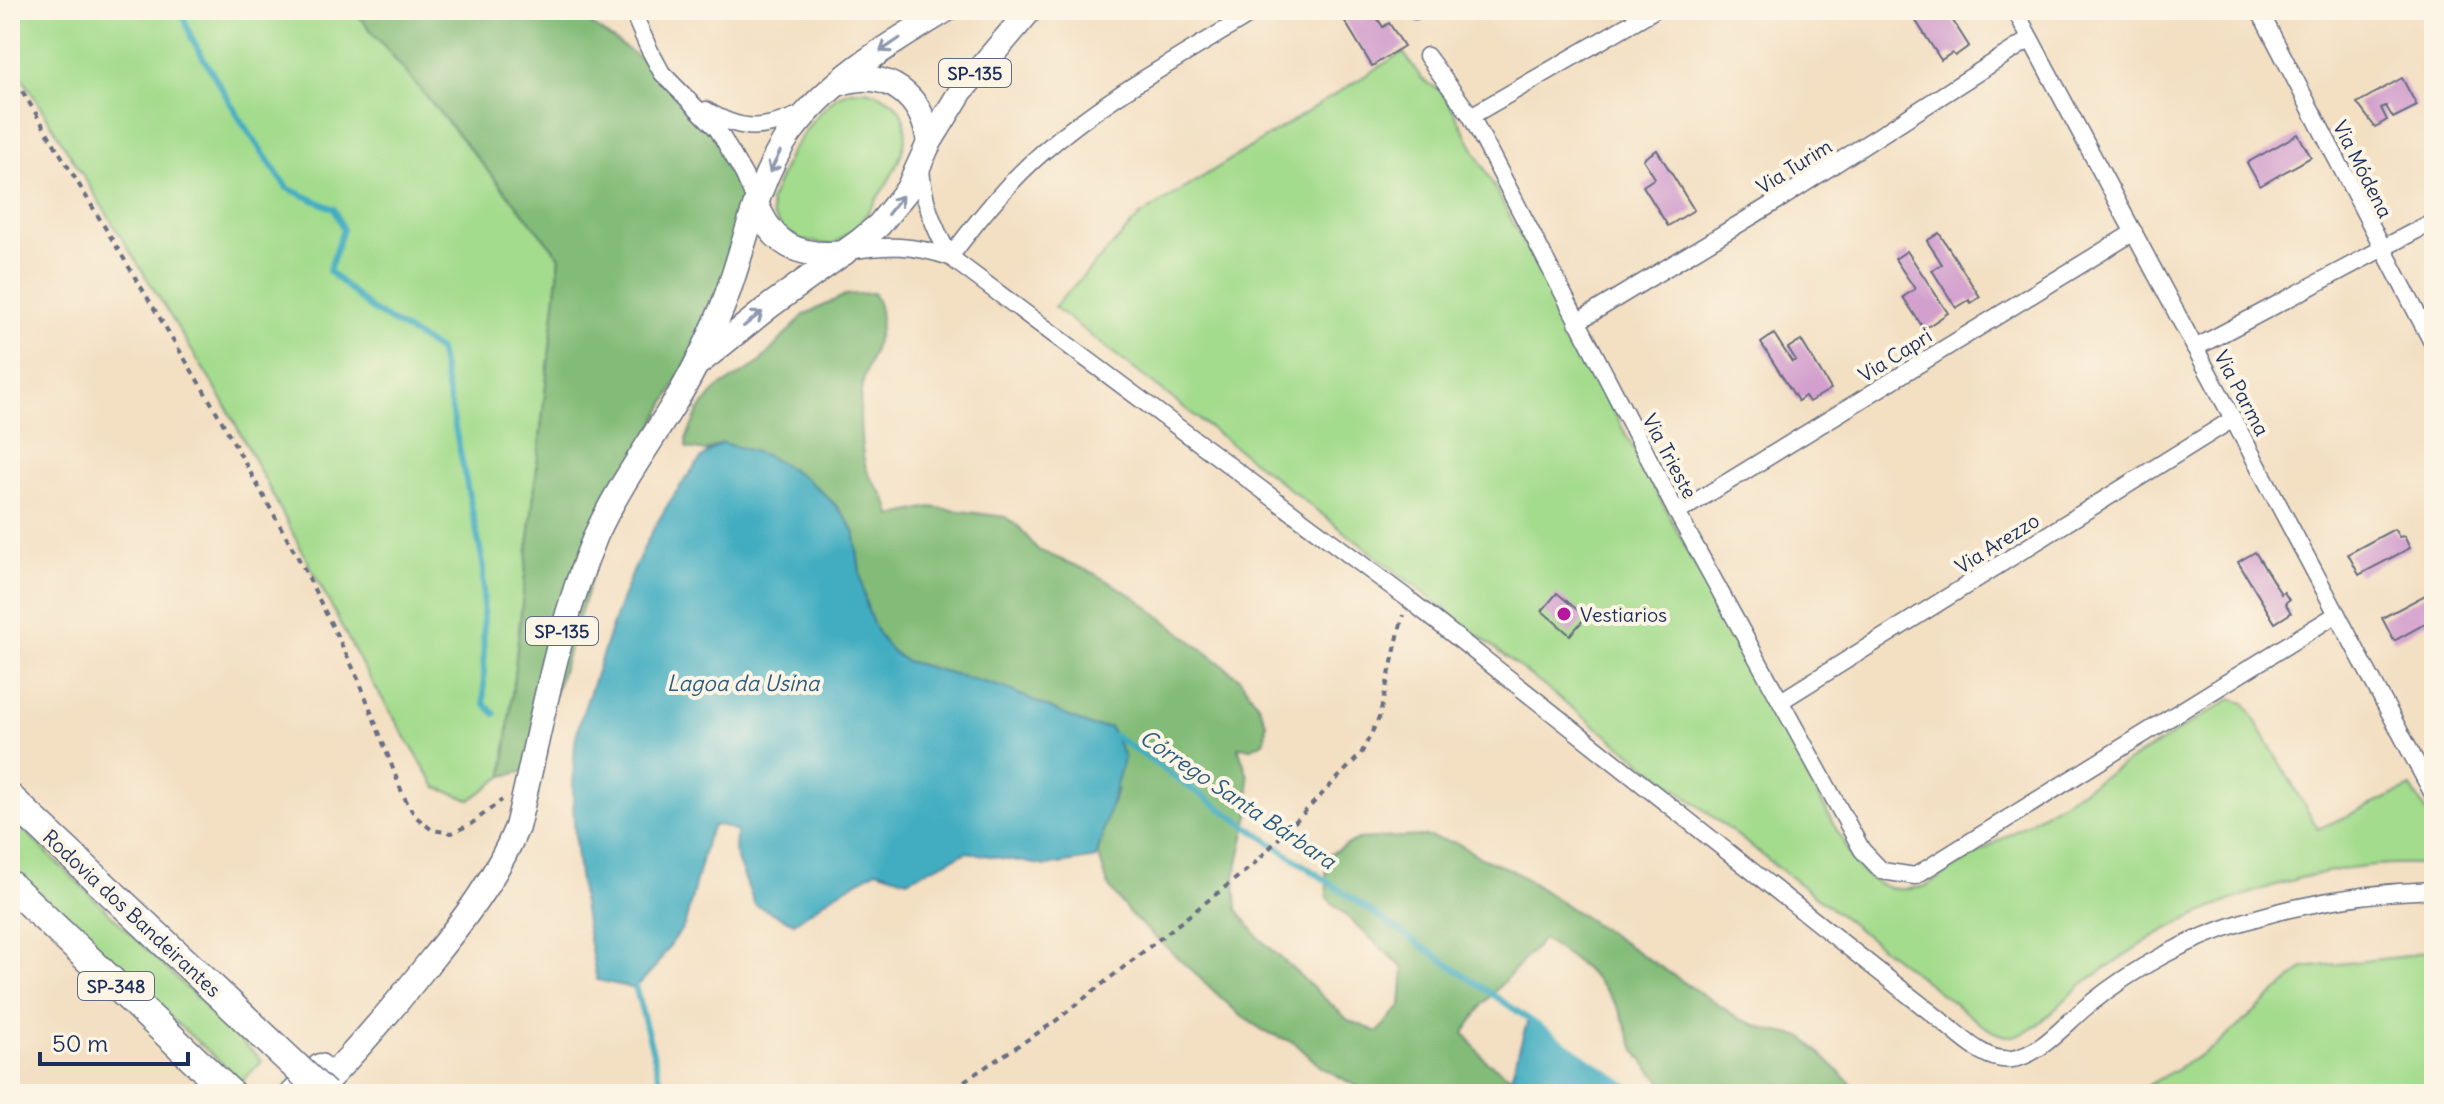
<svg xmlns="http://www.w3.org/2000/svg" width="2444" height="1104" font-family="Delius,sans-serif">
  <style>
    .green { fill: #a4dc8d; stroke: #608676; stroke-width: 2 }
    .forest { fill: #83bc78; stroke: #4f766b; stroke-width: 2 }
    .water { fill: #42adc1; stroke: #2e6e90; stroke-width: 2 }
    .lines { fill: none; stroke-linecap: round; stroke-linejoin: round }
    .stream { stroke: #42adc1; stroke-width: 6 }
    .building { fill: #d3a0ce }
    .street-casing { stroke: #676d81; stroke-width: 19 }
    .primary-casing { stroke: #676d81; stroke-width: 27 }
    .highway-casing { stroke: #676d81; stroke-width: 31 }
    .path { stroke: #676d81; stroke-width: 4; stroke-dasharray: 6 6; stroke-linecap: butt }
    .street { stroke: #fff; stroke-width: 16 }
    .primary { stroke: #fff; stroke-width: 24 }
    .highway { stroke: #fff; stroke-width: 28 }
    .highway-bridge-casing { stroke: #676d81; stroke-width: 31; stroke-linecap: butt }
    .highway-bridge { stroke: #fff; stroke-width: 28 }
    .oneway { stroke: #8d97ae }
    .poi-dot { fill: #b5179e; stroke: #fcf5e5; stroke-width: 3 }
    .labels { text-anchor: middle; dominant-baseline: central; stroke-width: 8; stroke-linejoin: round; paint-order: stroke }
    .shield { fill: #fcf5e5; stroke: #5e6a86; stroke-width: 2 }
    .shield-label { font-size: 18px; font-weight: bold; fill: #1b2f5e }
    .street-label { font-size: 20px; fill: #1b2f5e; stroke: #fcf5e5 }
    .poi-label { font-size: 20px; fill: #1b2f5e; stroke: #fcf5e5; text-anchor: start }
    .water-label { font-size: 22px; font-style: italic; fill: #295b81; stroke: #fcf5e5 }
  </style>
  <rect width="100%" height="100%" fill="#fcf5e5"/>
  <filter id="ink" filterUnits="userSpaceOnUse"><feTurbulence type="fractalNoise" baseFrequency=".0125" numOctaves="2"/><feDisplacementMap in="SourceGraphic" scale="16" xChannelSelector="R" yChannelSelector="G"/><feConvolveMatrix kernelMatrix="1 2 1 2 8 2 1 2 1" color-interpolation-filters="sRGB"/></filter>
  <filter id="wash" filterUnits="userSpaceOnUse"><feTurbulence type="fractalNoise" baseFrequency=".006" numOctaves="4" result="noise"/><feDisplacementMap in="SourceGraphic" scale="32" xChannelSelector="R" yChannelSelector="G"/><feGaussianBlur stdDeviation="1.8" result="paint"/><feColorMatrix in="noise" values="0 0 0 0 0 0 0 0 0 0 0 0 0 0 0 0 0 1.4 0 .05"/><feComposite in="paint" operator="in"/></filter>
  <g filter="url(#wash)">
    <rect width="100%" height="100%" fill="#f3dfc2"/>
    <g class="green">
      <path d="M10,10H354L560,257L503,776L470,800L436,787L363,667L225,404L10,58Z"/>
      <path d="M1403,52L1422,79L1444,93L1851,857C1868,885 1894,895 1925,886L2231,699L2245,703L2318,829L2411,787L2434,826V865C2350,857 2257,886 2181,922C2149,937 2118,960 2088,980C2067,994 2051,1018 2028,1031C2010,1042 1994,1033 1978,1022L1054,307L1140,216Z"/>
      <path d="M865,90C927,104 906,156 880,194C873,204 866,217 857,225C850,232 841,239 833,245L791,239L773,216L770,201L790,153L813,120L837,96L850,91Z"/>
      <path d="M10,817L262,1061L242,1081L165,1013L10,865Z"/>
      <path d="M2434,949V1094H2133L2216,1046L2304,968L2407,956Z"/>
    </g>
    <g class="forest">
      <path d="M354,10H570L662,73L691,100L756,203L734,274L619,490L531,770L503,776L560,257Z"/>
      <path d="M873,293C895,327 864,358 861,393C859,412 860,457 868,473C878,491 888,495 891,516L930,507L1005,517L1019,527L1038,550L1093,573L1135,597L1239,678L1259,706L1266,723L1265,741L1252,748L1238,747L1248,776L1250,810L1235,876L1237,909L1258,937L1348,1020L1378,1032L1401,1006L1404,969L1327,898L1326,856L1358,839L1424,836L1457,843L1483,859L1512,870L1740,1019L1769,1030L1803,1037L1862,1094H1675C1660,1080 1643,1065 1634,1047C1628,1036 1626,1023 1620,1012C1604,980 1572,958 1543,939L1484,1003L1464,1033L1486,1061L1511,1077L1530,1094H1371L1321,1067L1295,1043L1266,1032L1241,1016L1129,913L1108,885L1098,852L1106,819L1117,790L1090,726L1005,688L906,661C861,637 862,576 854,531C838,500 797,469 764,455C751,450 736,447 722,443L706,451L687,448L686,439L699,410L718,388L758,364L804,315L845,295Z"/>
    </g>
    <g class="water">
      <path d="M722,443C736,447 751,450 764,455C797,469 838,500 854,531C862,576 861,637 906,661L1005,688L1090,726L1110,727L1124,756L1096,858L1046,866L967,852L907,880L877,870L832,896L794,923L755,905L735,854L736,831L720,825L713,826L707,838L685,924L655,967L635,989L597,980C581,903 568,823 575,744C577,723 588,700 594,680C617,608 639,542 684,481C697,464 703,453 722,443Z"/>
      <path d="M1528,1019L1638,1094H1530L1511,1077Z"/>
    </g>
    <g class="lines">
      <g class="stream">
        <path d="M181,10L192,39L243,124L287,188L334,209L343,229L329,271L371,309L439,350L483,563L484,703L495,714"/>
        <path d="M1108,736H1115L1638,1094"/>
        <path d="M634,982L664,1094"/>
      </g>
    </g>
    <g id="blocks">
      <g class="building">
        <path d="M1338,10H1372L1383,27L1389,23L1404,46L1372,66Z"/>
        <path d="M1923,10H1946L1969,46L1955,56L1952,53L1941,60L1916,21L1927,15Z"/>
        <path d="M2402,78L2417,106L2393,118L2386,106L2381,108L2387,120L2375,127L2357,103Z"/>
        <path d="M2298,134L2311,157L2260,186L2247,163Z"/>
        <path d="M1657,150L1694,210L1668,226L1643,186L1655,178L1643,159Z"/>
        <path d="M1939,233L1980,297L1971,303L1969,300L1956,308L1932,270L1942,264L1927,241Z"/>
        <path d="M1907,251L1948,313L1924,329L1903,297L1915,289L1895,259Z"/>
        <path d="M1774,334L1792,362L1796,360L1788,348L1801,340L1831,389L1809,402L1805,396L1798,401L1761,343Z"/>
        <path d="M2394,529L2399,537L2404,536L2410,548L2359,575L2348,554Z"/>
        <path d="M2255,552L2281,594L2284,592L2289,600L2285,603L2291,613L2275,623L2238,562Z"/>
        <path d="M1557,593L1586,617L1570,635L1542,611Z"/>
        <path d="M2427,594L2434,607V619L2394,641L2382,618Z"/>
      </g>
    </g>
  </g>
  <g filter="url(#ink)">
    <use href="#blocks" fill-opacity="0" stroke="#676d81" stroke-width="2"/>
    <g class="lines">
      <g class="street-casing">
        <g id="street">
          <path d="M632,10L648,47L662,73L718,130L744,175L756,203"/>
          <path d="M1414,10L1415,11"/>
          <path d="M2015,10L2434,796"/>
          <path d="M2259,10L2434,346"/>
          <path d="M1427,56L1471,116L1677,513L1862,850L1882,871L1915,876L2337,614"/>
          <path d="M706,110C745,134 764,129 804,113"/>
          <path d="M1471,116L1654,10"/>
          <path d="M921,165C922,200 934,227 950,257"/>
          <path d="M850,251C888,244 913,245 950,257L1407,598L1939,1019C1960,1035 1985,1063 2012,1059C2042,1055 2067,1021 2091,1003C2112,986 2138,969 2162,956C2241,913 2345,893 2434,890"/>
          <path d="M950,257C978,220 1008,182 1043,152C1107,96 1186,55 1257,10"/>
          <path d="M1577,322L1782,198L2030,39"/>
          <path d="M2195,348L2434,221"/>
          <path d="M1677,513L2134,232"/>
          <path d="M1781,701L2233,419"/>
        </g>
      </g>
      <g class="primary-casing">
        <g id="primary">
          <path d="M841,83C888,68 923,96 929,143"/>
          <path d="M756,203C773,246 799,258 844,253"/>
          <path d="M700,362L771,305L860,241L879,225L908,189L929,143L961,91L1030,10"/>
          <path d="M292,1094L320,1066"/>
          <path d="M314,1094C356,1052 394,1007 431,960C465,918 496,878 517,827C541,729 556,629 596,535C616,491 644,452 670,410C690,379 708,342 722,308C745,251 754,184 790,133C830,79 890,44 946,10"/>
        </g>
      </g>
      <g class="highway-casing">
        <g id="highway">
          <path d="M10,798L201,977"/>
          <path d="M10,885L231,1094"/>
        </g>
      </g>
      <g class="path">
        <path d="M10,71L215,409L302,565L359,680L403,795L415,816L432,830L452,833L471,824L502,800"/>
        <path d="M944,1094L1053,1023L1253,865L1361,754L1379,718L1403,615"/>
      </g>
      <use href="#street" class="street"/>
      <use href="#primary" class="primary"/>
      <use href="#highway" class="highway"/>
      <g class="highway-bridge-casing">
        <path id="highway-bridge" d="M201,977L325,1094"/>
      </g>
      <use href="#highway-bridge" class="highway-bridge"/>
    </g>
    <defs><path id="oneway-shaft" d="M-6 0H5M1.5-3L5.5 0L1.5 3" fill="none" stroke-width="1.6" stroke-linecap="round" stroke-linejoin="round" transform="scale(2)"/></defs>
    <g class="oneway">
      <use href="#oneway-shaft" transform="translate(890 45) rotate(146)"/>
      <use href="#oneway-shaft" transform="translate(775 162) rotate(116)"/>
      <use href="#oneway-shaft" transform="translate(895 205) rotate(-52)"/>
      <use href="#oneway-shaft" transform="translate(753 319) rotate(-38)"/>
    </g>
  </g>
  <circle class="poi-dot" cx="1564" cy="614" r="8"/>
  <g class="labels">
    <g class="shield">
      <rect x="939" y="59" width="72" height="28" rx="6"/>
      <rect x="526" y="617" width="72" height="28" rx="6"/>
      <rect x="78" y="972" width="76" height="28" rx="6"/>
    </g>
    <g class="shield-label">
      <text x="975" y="73">SP-135</text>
      <text x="562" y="631">SP-135</text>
      <text x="116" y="986">SP-348</text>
    </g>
    <g class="street-label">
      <text transform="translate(1794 166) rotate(-32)">Via Turim</text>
      <text transform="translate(2363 169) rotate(63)">Via Módena</text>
      <text transform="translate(1895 355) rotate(-32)">Via Capri</text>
      <text transform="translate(2242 393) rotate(62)">Via Parma</text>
      <text transform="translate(1670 456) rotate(62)">Via Trieste</text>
      <text transform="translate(1997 543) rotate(-32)">Via Arezzo</text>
      <text transform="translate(132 913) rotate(43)">Rodovia dos Bandeirantes</text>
    </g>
    <g class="poi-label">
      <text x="1580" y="614">Vestiarios</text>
    </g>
    <g class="water-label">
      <text x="743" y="683">Lagoa da Usina</text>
      <text transform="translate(1238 799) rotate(34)">Córrego Santa Bárbara</text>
    </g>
  </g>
  <rect width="2444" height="1104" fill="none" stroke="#fcf5e5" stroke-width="40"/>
  <path d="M40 1052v12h148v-12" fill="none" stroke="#1b2f5e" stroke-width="4"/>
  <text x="52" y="1052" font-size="24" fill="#1b2f5e" stroke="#fcf5e5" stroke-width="6" paint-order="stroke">50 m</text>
</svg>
